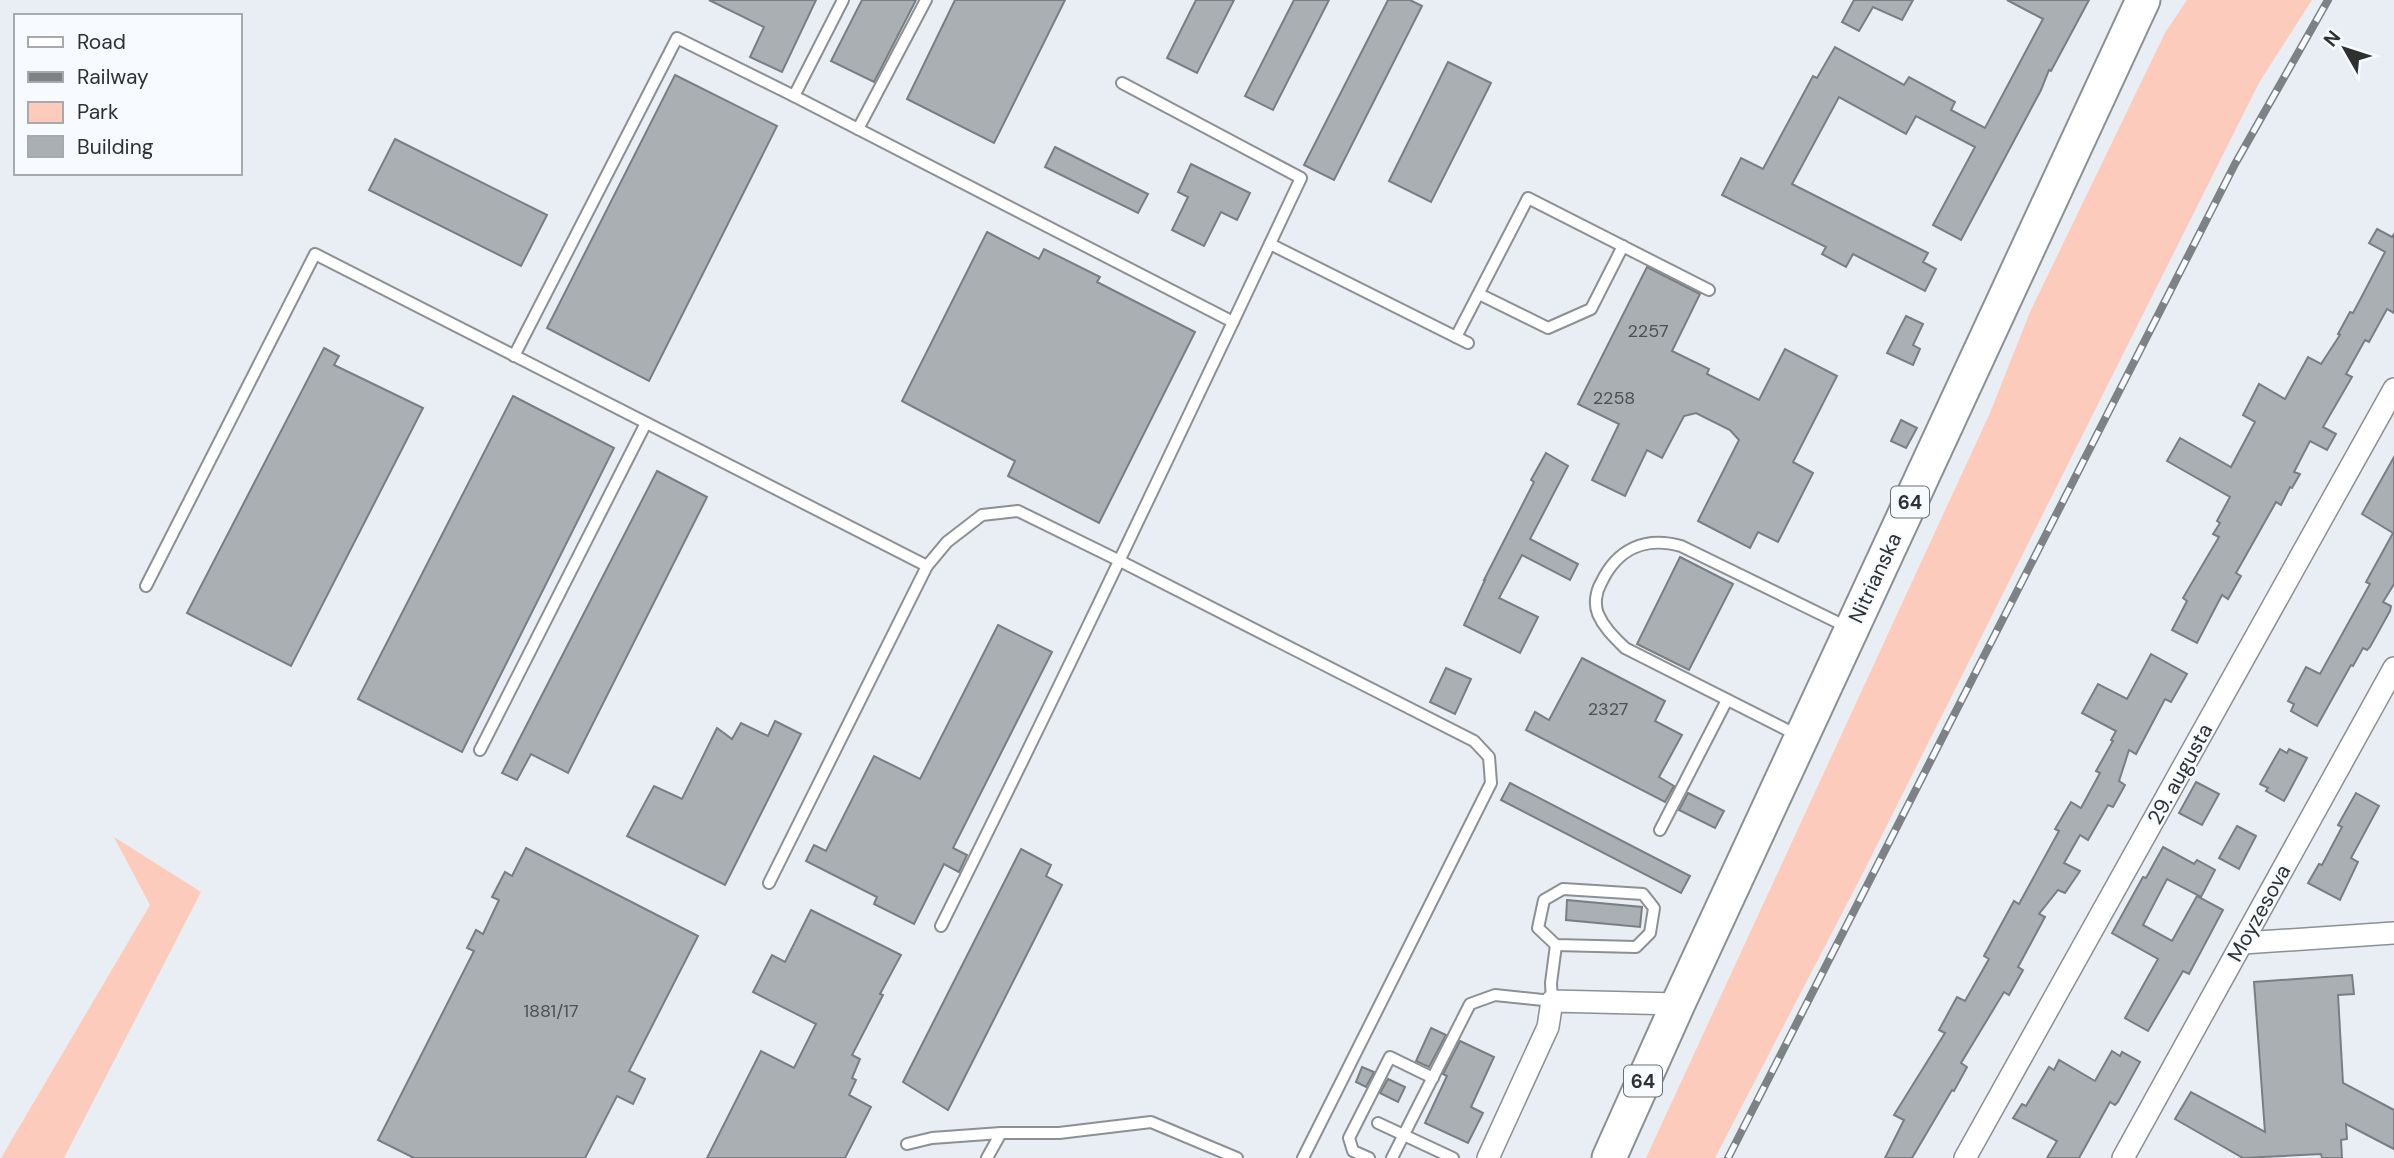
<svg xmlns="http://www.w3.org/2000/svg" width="2394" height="1158" font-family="'DM Sans',sans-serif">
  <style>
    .green { fill: #fccbbc }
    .building { fill: #a9afb3; stroke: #797e82; stroke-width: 2 }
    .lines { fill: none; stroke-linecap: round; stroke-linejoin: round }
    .service-casing { stroke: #8a9094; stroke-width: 14 }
    .minor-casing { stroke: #8a9094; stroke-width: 24 }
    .primary-casing { stroke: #8a9094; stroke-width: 37 }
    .service { stroke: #fff; stroke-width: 10 }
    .minor { stroke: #fff; stroke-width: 21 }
    .primary { stroke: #fff; stroke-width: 33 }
    .rail-casing { stroke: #7e8285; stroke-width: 8 }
    .rail { stroke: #f7fbff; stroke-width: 5; stroke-dasharray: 16; stroke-linecap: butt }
    .labels { text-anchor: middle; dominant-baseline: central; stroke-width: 5; stroke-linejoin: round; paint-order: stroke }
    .number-label { font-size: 18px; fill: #4d5052 }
    .shield { fill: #f7fbff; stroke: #6a6d70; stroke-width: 2 }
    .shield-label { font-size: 19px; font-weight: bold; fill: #2e3032 }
    .street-label { font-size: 21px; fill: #2e3032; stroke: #f7fbff }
  </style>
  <rect width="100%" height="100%" fill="#e8eef3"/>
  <g class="green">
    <path d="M2187,0H2312L2260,81L1864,871L1715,1158H1646L1990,413L2030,312L2165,33Z"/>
    <path d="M114,837L201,892L64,1158H1L150,905Z"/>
  </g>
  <g class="building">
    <path d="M709,0H816L782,72L750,57L764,27Z"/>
    <path d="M862,0H916L874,82L831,61Z"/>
    <path d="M955,0H1065L994,143L907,99Z"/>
    <path d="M1196,0H1234L1197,73L1167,58Z"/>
    <path d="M1294,0H1329L1273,110L1245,96Z"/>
    <path d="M1388,0H1410L1422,6L1334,180L1304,165Z"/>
    <path d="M1854,0H1913L1902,20L1873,7L1859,31L1842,22Z"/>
    <path d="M2007,0H2089L2051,71L2049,70L2041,90L1961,240L1933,225L1975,147L1916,116L1906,134L1839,97L1792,184L1928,253L1923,262L1936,269L1925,291L1853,254L1846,267L1822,254L1826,247L1722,195L1741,158L1763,169L1813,76L1817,78L1835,47L1904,85L1909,77L1955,102L1951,110L1985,128L2043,19Z"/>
    <path d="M1448,62L1491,83L1431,202L1389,181Z"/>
    <path d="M675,75L777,126L649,381L547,328Z"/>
    <path d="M395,139L547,215L521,266L369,190Z"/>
    <path d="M1055,147L1148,194L1138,213L1045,167Z"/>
    <path d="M1191,164L1250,193L1237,220L1221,212L1204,246L1172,230L1188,197L1178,192Z"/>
    <path d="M2377,229L2392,237L2394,234V313L2387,309L2369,342L2365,340L2346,374L2352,377L2323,427L2336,434L2327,450L2310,441L2294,472L2300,474L2292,488L2290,487L2281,505L2276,502L2236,573L2241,576L2228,599L2222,595L2197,643L2172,630L2187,601L2183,598L2219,537L2213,534L2220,523L2217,521L2230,497L2167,461L2180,438L2231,467L2255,422L2243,415L2259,384L2285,399L2308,357L2321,364L2340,335L2338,334L2350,312L2353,313L2361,298L2385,252L2369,243Z"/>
    <path d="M987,232L1039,259L1044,249L1100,277L1097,282L1195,332L1099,523L1008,476L1015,461L902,401Z"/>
    <path d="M1647,267L1700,294L1672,351L1709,369L1707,374L1759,400L1785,349L1837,376L1793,462L1813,473L1778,542L1758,532L1750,548L1698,521L1739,440L1730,430L1696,413L1684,416L1662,458L1647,450L1625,496L1592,480L1619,424L1578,404Z"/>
    <path d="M1906,316L1923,324L1913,345L1920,349L1913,365L1887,353Z"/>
    <path d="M324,348L339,356L334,365L423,408L291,666L187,613Z"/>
    <path d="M513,396L614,448L462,752L358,699Z"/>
    <path d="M1901,420L1917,428L1906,448L1891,441Z"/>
    <path d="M1546,453L1568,466L1530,539L1578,564L1570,580L1522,555L1499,598L1538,617L1520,653L1464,625L1485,580H1484L1534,482L1531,480Z"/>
    <path d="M2394,457V584L2383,602L2391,606L2390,611L2370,647L2367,650L2363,648L2353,666L2351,665L2317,726L2291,711L2294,704L2288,701L2306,667L2320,674L2370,584L2366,582L2393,533L2362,514Z"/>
    <path d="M657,471L707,497L568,773L531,754L517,780L502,773Z"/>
    <path d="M1680,557L1733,584L1689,670L1637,644Z"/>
    <path d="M998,625L1052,652L953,848L967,855L959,872L944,864L914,924L874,904L877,897L806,861L814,845L826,851L874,756L920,779Z"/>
    <path d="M2151,654L2187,674L2171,702L2165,699L2136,754L2129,750L2119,781L2125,785L2113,807L2108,805L2088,840L2080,835L2064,863L2080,871L2065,893L2058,890L2039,914L2045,917L2018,967L2023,970L2009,995L2004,992L1961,1063L1967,1067L1954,1091L1952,1090L1912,1158H1885L1904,1120L1894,1115L1945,1033L1939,1030L1957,997L1965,1001L1989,959L1984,956L2014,901L2019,904L2059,831L2055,829L2071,802L2081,808L2100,773L2096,771L2113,741L2111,740L2116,731L2082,713L2098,684L2127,699Z"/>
    <path d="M1582,658L1665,701L1655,721L1682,735L1659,777L1674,786L1665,802L1526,730L1535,712L1549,720Z"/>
    <path d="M1446,668L1471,679L1455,714L1430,702Z"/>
    <path d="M775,721L801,734L725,885L627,836L654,786L682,799L717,728L732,739L741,723L768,736Z"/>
    <path d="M2280,749L2287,753L2289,749L2307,758L2284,801L2266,791L2268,788L2260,784Z"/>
    <path d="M2196,782L2219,794L2202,825L2179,813Z"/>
    <path d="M1510,783L1690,876L1681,893L1501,800Z"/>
    <path d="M1688,793L1724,811L1715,828L1679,810Z"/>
    <path d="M2356,793L2379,806L2351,858L2358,862L2340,900L2308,883L2319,864L2322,865L2342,827L2338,825Z"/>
    <path d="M2237,826L2256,836L2239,869L2219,858Z"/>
    <path d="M2163,847L2194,864L2197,860L2215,870L2201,897L2167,879L2143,925L2172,941L2197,896L2223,910L2189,974L2183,971L2148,1031L2125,1018L2158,959L2112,933L2143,877L2146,878Z"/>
    <path d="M526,848L698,936L629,1071L645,1079L633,1104L617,1096L585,1158H414L378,1140L474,951L467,948L476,930L483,934L499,900L492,897L505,872L512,876Z"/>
    <path d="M1021,849L1051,865L1046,876L1062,885L948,1110L903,1082Z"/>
    <path d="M1567,900L1642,907L1640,927L1566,920Z"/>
    <path d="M811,910L901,955L880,994L883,995L852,1055L860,1059L852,1078L856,1080L849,1095L871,1107L845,1158H707L761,1051L794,1068L816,1024L753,992L772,955L785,962Z"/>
    <path d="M2352,975L2354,994L2338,995L2343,1083L2394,1110V1149L2346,1124L2347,1139L2341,1140L2342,1158H2322L2321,1154L2243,1158L2175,1119L2191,1092L2265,1132L2254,982Z"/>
    <path d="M1431,1028L1446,1035L1429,1067L1416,1061Z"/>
    <path d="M1460,1041L1494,1057L1471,1107L1483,1113L1468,1143L1425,1123L1447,1076L1443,1074Z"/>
    <path d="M2112,1051L2120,1056L2122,1052L2140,1062L2118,1102L2115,1105L2110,1102L2079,1158H2047L2057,1141L2013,1118L2022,1104L2026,1106L2049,1067L2054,1070L2059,1060L2095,1081Z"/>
    <path d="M1362,1067L1374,1072L1366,1087L1356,1082Z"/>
    <path d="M1388,1079L1405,1087L1398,1102L1380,1093Z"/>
  </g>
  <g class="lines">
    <g class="service-casing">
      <g id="service">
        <path d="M843,0L794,96L1233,322C1137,524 1041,726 941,926"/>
        <path d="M1122,83L1301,178L1233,322"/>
        <path d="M858,129L926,0"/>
        <path d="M1270,244L1468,343"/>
        <path d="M1479,294L1548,328L1591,309L1623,246"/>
        <path d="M1456,337L1528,198L1709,290"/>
        <path d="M514,356L677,38L794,96"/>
        <path d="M146,586L315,254L927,566L947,542L982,515L1018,511L1120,561L1474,741L1489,757L1491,783L1303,1158"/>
        <path d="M1799,736L1625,648C1615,638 1604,628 1598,614C1594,604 1596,592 1601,583C1617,549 1645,536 1681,546L1847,627"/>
        <path d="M480,750L646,423"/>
        <path d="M1660,830L1727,700"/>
        <path d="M769,883L927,566"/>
        <path d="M1563,889L1643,894L1654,908L1650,933L1636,947L1556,945L1538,928L1544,900Z"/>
        <path d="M1378,1123L1453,1158"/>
        <path d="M907,1144L932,1138L1001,1133H1059L1151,1122L1237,1158"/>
        <path d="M987,1158L1001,1133"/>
        <path d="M1369,1158L1353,1151L1349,1138L1390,1057L1433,1078"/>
        <path d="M1392,1158L1470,1004L1495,995L1552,1001L1551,983L1556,945"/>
      </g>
    </g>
    <g class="minor-casing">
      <g id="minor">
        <path d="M2243,943L2394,933"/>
        <path d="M1488,1158L1548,1027L1552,1001L1678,1004"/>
        <path d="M1965,1158L2394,389"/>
        <path d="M2123,1158L2394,668"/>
      </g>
    </g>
    <g class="primary-casing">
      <path id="primary" d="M1609,1158L1678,1004L2143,0"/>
    </g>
    <use href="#service" class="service"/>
    <use href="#minor" class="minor"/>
    <use href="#primary" class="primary"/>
    <g class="rail-casing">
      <path id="rail" d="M1728,1158L2235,164L2328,0"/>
    </g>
    <use href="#rail" class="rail"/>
  </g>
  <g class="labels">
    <g class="number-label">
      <text x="1648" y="331">2257</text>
      <text x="1614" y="398">2258</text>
      <text x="1608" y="709">2327</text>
      <text x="551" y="1011">1881/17</text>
    </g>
    <g class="shield">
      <rect x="1891" y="486.5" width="38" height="31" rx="5"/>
      <rect x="1624" y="1065.5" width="38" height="31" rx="5"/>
    </g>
    <g class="shield-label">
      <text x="1910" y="502">64</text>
      <text x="1643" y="1081">64</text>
    </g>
    <g class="street-label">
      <text transform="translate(1875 578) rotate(-65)">Nitrianska</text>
      <text transform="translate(2180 774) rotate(-61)">29. augusta</text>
      <text transform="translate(2259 913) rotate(-61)">Moyzesova</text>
    </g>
  </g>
  <rect x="14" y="14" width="228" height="161" fill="#f7fbff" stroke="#a7aaad" stroke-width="2"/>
  <rect x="28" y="37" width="35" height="10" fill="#ffffff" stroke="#a7aaad" stroke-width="2"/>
  <text x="77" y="49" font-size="21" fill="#2e3032">Road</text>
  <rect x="28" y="72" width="35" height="10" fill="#7e8285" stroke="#a7aaad" stroke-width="2"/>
  <text x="77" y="84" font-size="21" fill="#2e3032">Railway</text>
  <rect x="28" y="102" width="35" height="21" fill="#fccbbc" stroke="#a7aaad" stroke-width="2"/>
  <text x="77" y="119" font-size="21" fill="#2e3032">Park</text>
  <rect x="28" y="136" width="35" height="21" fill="#a9afb3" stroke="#a7aaad" stroke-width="2"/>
  <text x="77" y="154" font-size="21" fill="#2e3032">Building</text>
  <g transform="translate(2345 49) rotate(309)" stroke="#f7fbff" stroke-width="5" paint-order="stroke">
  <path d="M0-5L12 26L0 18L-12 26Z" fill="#2e3032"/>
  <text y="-10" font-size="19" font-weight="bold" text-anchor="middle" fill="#2e3032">N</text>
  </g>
</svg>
